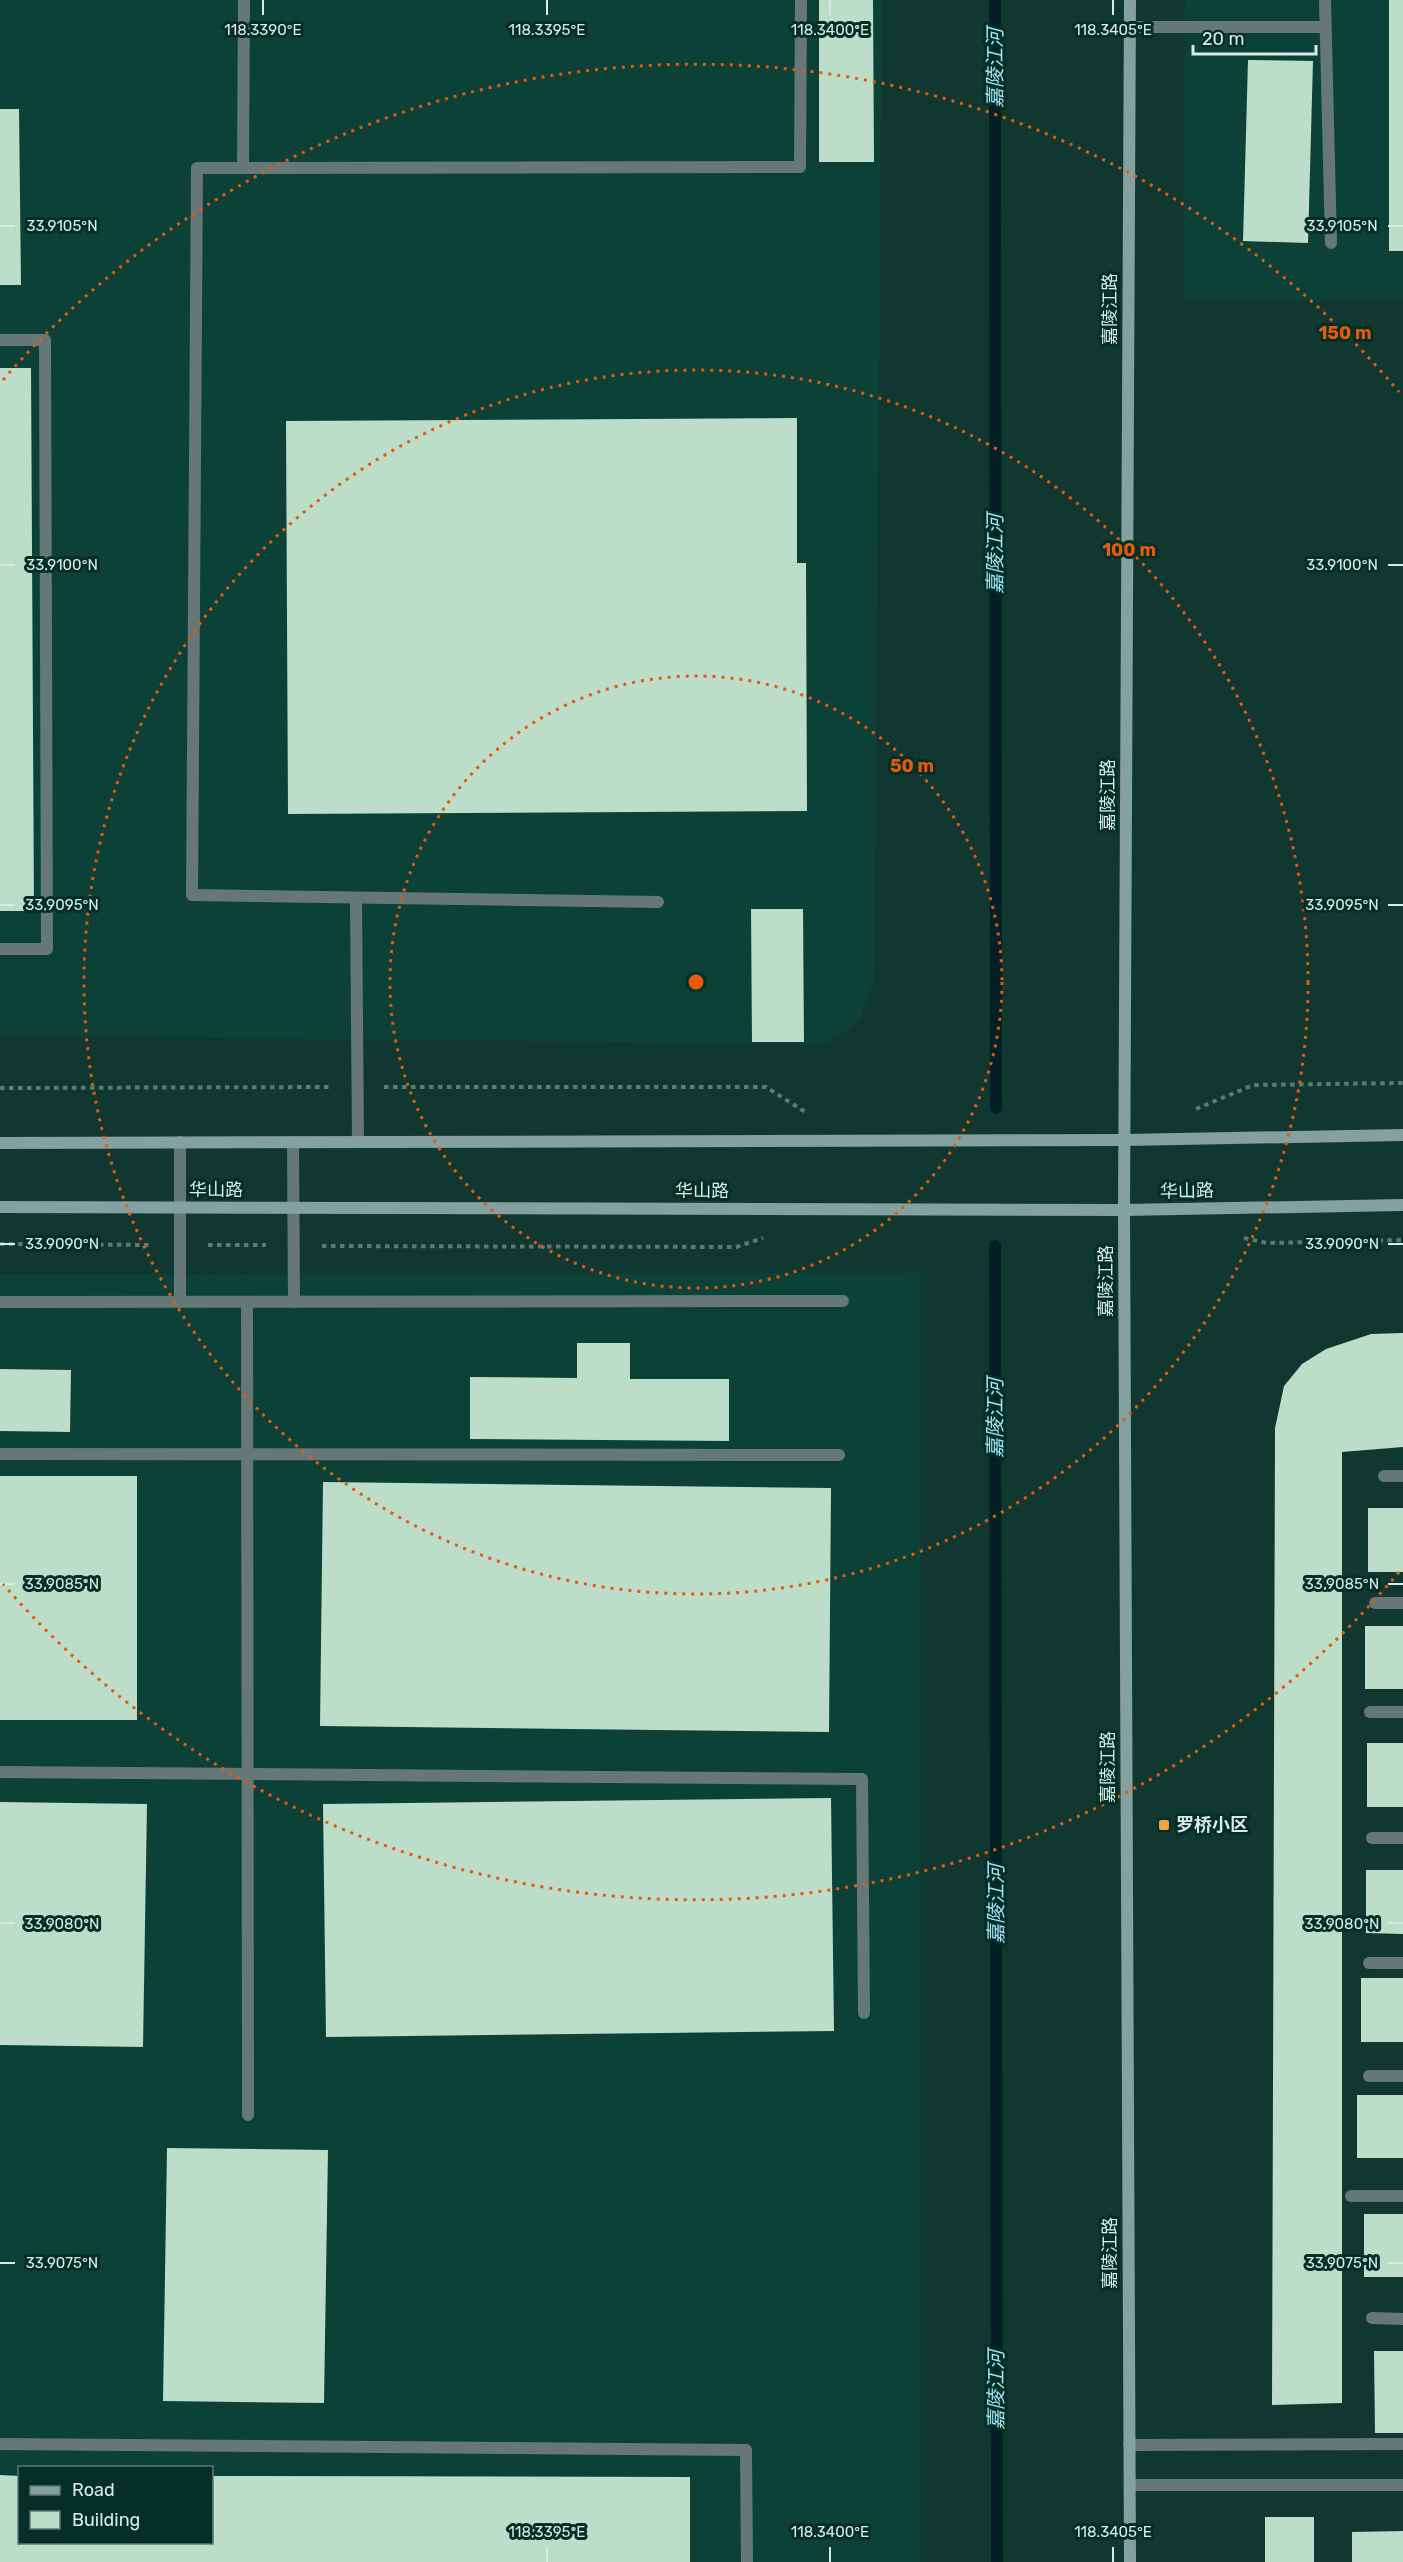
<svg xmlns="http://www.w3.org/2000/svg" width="1403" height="2562" font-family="Rubik,'Noto Sans SC',sans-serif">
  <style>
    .built { fill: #0c4137; fill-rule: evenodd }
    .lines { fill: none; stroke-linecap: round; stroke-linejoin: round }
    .stream { stroke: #051f27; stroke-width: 12 }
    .building { fill: #bcddc7 }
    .path { stroke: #5a7a73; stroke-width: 4; stroke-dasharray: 4.5 4.5; stroke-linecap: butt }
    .lane { stroke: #667778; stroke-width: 12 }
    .secondary { stroke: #84a0a1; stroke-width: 12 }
    .ticks { fill: none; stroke: #d7ece6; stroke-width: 2 }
    .ring { fill: none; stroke: #e8590c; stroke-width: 3; stroke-dasharray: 3 6 }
    .poi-dot { fill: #f1a540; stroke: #052e26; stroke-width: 2 }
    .labels { text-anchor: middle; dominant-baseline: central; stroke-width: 6; stroke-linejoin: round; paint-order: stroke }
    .street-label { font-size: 18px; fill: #d7ece6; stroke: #052e26 }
    .poi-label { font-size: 18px; font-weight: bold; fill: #d7ece6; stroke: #052e26; text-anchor: start }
    .water-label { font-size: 20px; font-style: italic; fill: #a2e3f8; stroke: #052e26 }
    .ticks-label { font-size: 15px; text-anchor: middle; fill: #d7ece6; stroke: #052e26; stroke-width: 6; stroke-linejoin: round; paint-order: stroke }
    .centre { fill: #e8590c; stroke: #052e26; stroke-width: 3 }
    .ring-label { font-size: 18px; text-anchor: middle; font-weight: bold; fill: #e8590c; stroke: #052e26; stroke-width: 6; stroke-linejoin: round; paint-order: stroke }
  </style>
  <rect width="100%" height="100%" fill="#113830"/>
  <g class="built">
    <path d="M0,0H882L874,979L861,1017L840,1036L823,1044L0,1036Z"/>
    <path d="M1185,0H1403V301L1183,299Z"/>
    <path d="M920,1273V2562H0V1274ZM20,2468H212V2542H20Z"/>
  </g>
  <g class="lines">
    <g class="stream">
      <path d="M995,0L996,1108"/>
      <path d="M995,1246L997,2562"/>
    </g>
  </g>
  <g class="building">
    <path d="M819,0H873L874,162H819Z"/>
    <rect x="1389" y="0" width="14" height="251"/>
    <path d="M1248,60L1313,61L1308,243L1243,241Z"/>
    <path d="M0,109H19L21,285H0Z"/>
    <path d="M0,368H31L34,911H0Z"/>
    <path d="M797,418V563H806L807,811L288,814L286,421Z"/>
    <path d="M751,909H803L804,1042H752Z"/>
    <path d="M1403,1333V1447L1342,1452V2403L1272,2405L1275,1428L1284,1386L1302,1364L1326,1349L1371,1334Z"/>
    <path d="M577,1343H630V1379H729V1441L470,1439V1377L577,1378Z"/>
    <path d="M0,1369L71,1370L70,1432L0,1431Z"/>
    <rect x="0" y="1476" width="137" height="244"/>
    <path d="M323,1482L831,1488L829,1732L320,1726Z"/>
    <rect x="1368" y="1508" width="35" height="64"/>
    <rect x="1365" y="1626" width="38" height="63"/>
    <rect x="1367" y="1743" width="36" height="64"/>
    <path d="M831,1798L834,2031L326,2037L323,1804Z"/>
    <path d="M0,1802L147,1804L143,2047L0,2045Z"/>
    <path d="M1366,1870H1403V1934L1366,1933Z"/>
    <rect x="1361" y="1978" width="42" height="64"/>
    <rect x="1357" y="2095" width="46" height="63"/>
    <path d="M167,2148L328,2150L324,2403L163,2401Z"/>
    <rect x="1364" y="2214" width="39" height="63"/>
    <path d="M1374,2351H1403V2433H1375Z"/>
    <path d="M0,2475L20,2476V2542H212V2476L690,2477V2562H0Z"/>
    <rect x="1265" y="2517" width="49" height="45"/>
    <path d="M1403,2531V2562H1352V2532Z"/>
  </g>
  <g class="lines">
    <g class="path">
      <path d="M384,1087H766L807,1113"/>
      <path d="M0,1088L331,1087"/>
      <path d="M1196,1109L1253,1085L1403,1083"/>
      <path d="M1244,1238L1267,1243L1403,1240"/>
      <path d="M0,1244L152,1245"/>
      <path d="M208,1245H266"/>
      <path d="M322,1246L736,1247L763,1238"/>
    </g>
    <g class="lane">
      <path d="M1325,0L1331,243"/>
      <path d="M1130,27H1325"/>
      <path d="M243,168L244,0"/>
      <path d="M0,340H45L47,949H0"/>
      <path d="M356,898L358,1142"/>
      <path d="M658,902L192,895L197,168L800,167L801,0"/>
      <path d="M293,1142L294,1302"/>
      <path d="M0,1302L843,1301"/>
      <path d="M180,1302V1142"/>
      <path d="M247,1302L248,2115"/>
      <path d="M0,1454L839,1455"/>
      <path d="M1384,1476H1403"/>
      <path d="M1375,1603H1403"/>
      <path d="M1370,1712H1403"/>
      <path d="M0,1772L862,1779L864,2013"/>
      <path d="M1372,1838H1403"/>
      <path d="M1369,1963H1403"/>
      <path d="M1369,2076H1403"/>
      <path d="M1351,2196H1403"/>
      <path d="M1372,2318L1403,2319"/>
      <path d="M0,2444L746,2450L747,2562"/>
      <path d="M1129,2445L1403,2444"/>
      <path d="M1130,2485H1403"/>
    </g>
    <g class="secondary">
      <path d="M1130,0L1124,1210L1130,2562"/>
      <path d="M0,1143L1124,1140L1403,1135"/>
      <path d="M0,1207L1124,1210L1403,1205"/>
    </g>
  </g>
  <path class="ticks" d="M263,0V15M547,0V15M830,0V15M1113,0V15M0,226H15M1388,226H1403M0,565H15M1388,565H1403M0,905H15M1388,905H1403M0,1244H15M1388,1244H1403M0,1584H15M1388,1584H1403M0,1923H15M1388,1923H1403M0,2263H15M1388,2263H1403M547,2547V2562M830,2547V2562M1113,2547V2562"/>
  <g class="ring">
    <circle cx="696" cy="982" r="306"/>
    <circle cx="696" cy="982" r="612"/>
    <path d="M1399 1572A918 918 0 0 1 3 1584M3 380A918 918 0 0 1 1399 392"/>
  </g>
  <rect class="poi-dot" x="1158" y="1819" width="12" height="12" rx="3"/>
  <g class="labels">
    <g class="street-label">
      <text transform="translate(1110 309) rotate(-90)">嘉陵江路</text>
      <text transform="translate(1108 795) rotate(-90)">嘉陵江路</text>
      <text x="216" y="1190">华山路</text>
      <text x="702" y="1191">华山路</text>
      <text transform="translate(1187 1191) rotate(-1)">华山路</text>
      <text transform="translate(1106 1281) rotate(-90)">嘉陵江路</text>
      <text transform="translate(1108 1767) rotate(-90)">嘉陵江路</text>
      <text transform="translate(1110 2253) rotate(-90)">嘉陵江路</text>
    </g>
    <g class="poi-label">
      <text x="1176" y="1825">罗桥小区</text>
    </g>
    <g class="water-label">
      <text transform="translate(995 68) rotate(-90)">嘉陵江河</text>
      <text transform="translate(995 554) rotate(-90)">嘉陵江河</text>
      <text transform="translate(995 1418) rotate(-90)">嘉陵江河</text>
      <text transform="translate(996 1904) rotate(-90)">嘉陵江河</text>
      <text transform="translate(996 2390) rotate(-90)">嘉陵江河</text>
    </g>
  </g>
  <g class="ticks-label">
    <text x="263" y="35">118.3390°E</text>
    <text x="547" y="35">118.3395°E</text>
    <text x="830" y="35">118.3400°E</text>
    <text x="1113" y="35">118.3405°E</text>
    <text x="62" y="231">33.9105°N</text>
    <text x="1342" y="231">33.9105°N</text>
    <text x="62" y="570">33.9100°N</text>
    <text x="1342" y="570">33.9100°N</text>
    <text x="62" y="910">33.9095°N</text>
    <text x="1342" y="910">33.9095°N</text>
    <text x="62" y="1249">33.9090°N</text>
    <text x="1342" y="1249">33.9090°N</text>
    <text x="62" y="1589">33.9085°N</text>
    <text x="1342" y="1589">33.9085°N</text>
    <text x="62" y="1929">33.9080°N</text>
    <text x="1342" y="1929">33.9080°N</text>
    <text x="62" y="2268">33.9075°N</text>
    <text x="1342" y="2268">33.9075°N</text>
    <text x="547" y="2537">118.3395°E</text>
    <text x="830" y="2537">118.3400°E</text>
    <text x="1113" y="2537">118.3405°E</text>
  </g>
  <circle cx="696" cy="982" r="9" class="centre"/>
  <g class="ring-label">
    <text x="1345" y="339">150 m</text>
    <text x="1129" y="556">100 m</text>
    <text x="912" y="772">50 m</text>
  </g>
  <rect x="18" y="2466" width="195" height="78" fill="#052e26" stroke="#597a73" stroke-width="1.5"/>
  <rect x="30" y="2486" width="30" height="9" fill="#84a0a1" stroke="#597a73" stroke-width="1.5"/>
  <text x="72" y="2496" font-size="18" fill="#d7ece6">Road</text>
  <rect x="30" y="2511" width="30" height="18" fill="#bcddc7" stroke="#597a73" stroke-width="1.5"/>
  <text x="72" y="2526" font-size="18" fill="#d7ece6">Building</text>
  <path d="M1193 45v9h123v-9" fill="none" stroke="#d7ece6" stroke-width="3"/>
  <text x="1202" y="45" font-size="18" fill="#d7ece6" stroke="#052e26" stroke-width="4.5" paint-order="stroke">20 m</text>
</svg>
